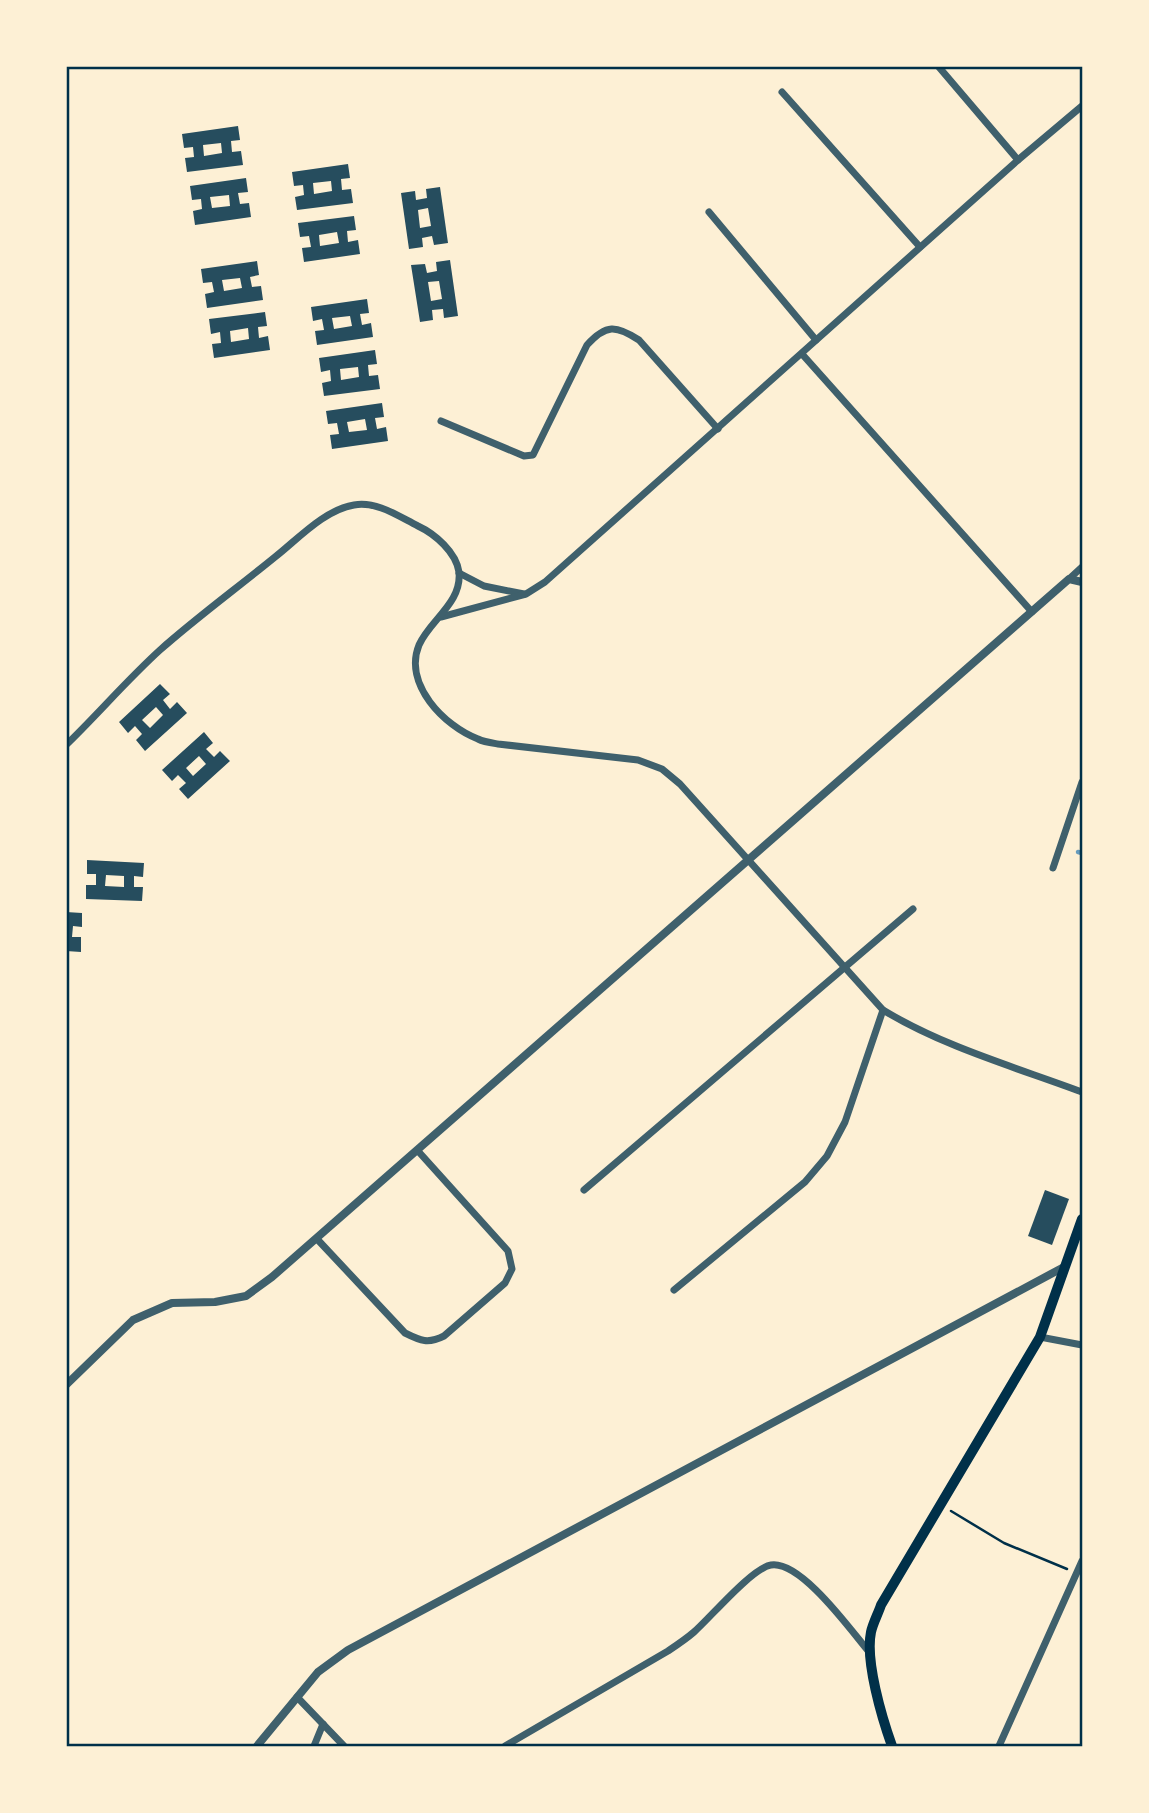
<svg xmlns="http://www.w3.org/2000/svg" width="1149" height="1813" font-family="'IBM Plex Serif',serif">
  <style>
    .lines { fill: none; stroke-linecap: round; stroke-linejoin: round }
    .stream { stroke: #669bbc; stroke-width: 4.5 }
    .building { fill: #264d5e; fill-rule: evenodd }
    .path { stroke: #003049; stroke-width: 2.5 }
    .minor { stroke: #3f606c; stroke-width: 7 }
    .tertiary { stroke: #3f606c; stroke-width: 8 }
    .secondary { stroke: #003049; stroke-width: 10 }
    .neatline { fill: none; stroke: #003049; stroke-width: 2.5 }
  </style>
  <rect width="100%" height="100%" fill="#fdf0d5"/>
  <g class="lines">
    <path class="stream" d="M1078,852L1082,853"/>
  </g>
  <g class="building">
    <path d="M238,126L240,140L231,141L232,152L241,151L243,165L187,172L185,158L194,157L193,147L184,148L182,134ZM221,143L222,153L204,156L203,145Z"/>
    <path d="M348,164L350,178L341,179L342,190L351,189L353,203L297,210L295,197L304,195L303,185L294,186L292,172ZM331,181L332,191L314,194L313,183Z"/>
    <path d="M246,178L248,192L238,193L240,204L249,203L251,217L195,225L193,211L202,209L201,199L192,200L190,186ZM229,195L230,206L212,208L210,197Z"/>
    <path d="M440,187L448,243L434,245L432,236L422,238L423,247L409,249L401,193L415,191L416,200L427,198L426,189ZM428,208L431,226L420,228L418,210Z"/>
    <path d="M354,216L356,230L347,231L348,242L358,240L360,254L304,262L302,248L311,247L309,236L300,237L298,223ZM337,232L339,243L320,246L319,235Z"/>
    <path d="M450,260L458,316L444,318L443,309L432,310L433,320L420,322L411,265L425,264L427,273L437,271L436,262ZM439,281L442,299L431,301L428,282Z"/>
    <path d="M257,261L259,275L250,277L252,287L261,286L263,300L207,308L205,294L214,292L212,282L203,283L201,269ZM240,278L242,288L224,291L222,280Z"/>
    <path d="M367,299L369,313L360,314L362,325L371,323L373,337L317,345L315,331L324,330L322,319L313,321L311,307ZM350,316L352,326L334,329L332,318Z"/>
    <path d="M265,312L267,326L258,327L259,338L268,336L270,350L214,358L212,344L221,343L220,332L211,334L209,319ZM248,328L249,339L231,342L230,331Z"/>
    <path d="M375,350L377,364L368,365L369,376L378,375L380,389L324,396L322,383L331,381L330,370L321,372L319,358ZM358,367L359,377L341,380L340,369Z"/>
    <path d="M382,403L384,417L375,418L377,429L386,427L388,441L332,449L330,435L339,434L337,423L328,424L326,411ZM365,419L367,430L349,432L347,422Z"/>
    <path d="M160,684L170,694L163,700L170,709L177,702L187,713L145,751L136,740L142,734L135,726L128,733L119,722ZM156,707L163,715L150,728L142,720Z"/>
    <path d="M204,732L213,743L206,749L214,757L220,751L230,761L188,799L179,789L186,783L178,775L172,781L162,770ZM199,756L206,764L193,776L186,768Z"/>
    <path d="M87,860L144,863L143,877L134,876V887H143L142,901L86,899V885H96V874H87ZM106,875L124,876V887L105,886Z"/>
    <path d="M66,912L82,913V927L73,926L72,937H81V952L66,951Z"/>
    <path d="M1045,1190L1069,1199L1052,1245L1028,1236Z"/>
  </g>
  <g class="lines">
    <path class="path" d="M951,1511L1004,1543L1067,1569"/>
    <g class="minor">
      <path d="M938,66L1018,160"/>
      <path d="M782,92L920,247"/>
      <path d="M709,212L816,340"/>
      <path d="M802,354L1032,612"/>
      <path d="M441,421L524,456L533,455L587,345C606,324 616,325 639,340L718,429"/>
      <path d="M459,573L484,586L524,594"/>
      <path d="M1069,579L1082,567"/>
      <path d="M441,617L526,594L545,582L1018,160L1082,106"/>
      <path d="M66,745C98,714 127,680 160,650C196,618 237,588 275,557C298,539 324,510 354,505C377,501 398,516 418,526C435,534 456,552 459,572C462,603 430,620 419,645C403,684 444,726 478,739C484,742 492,743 498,744L638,760L662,769L680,784L883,1010C944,1047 1015,1067 1082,1092"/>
      <path d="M1053,868L1082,782"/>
      <path d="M584,1190L913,909"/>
      <path d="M317,1239L405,1333C421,1341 428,1344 444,1336L505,1283L512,1269L508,1251L418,1151"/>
      <path d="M674,1290L805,1182L827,1156L845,1122L883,1010"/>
      <path d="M1040,1337L1082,1345"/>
      <path d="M297,1697L344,1746"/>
      <path d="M314,1746L323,1724"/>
      <path d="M505,1746L668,1651C677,1645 686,1639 694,1632C711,1617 752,1568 771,1565C801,1560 852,1632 870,1653"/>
      <path d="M999,1746L1082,1561"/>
    </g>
    <g class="tertiary">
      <path d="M66,1385L133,1320L172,1303L215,1302L246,1296L272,1277L1069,579L1082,582"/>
      <path d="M257,1746L318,1672L348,1650L1064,1267"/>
    </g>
    <path class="secondary" d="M892,1746C882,1718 865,1661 871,1632C873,1623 878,1614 881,1605L1040,1337L1082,1219"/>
  </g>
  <rect width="1149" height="1813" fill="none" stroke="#fdf0d5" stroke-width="136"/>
  <rect x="68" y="68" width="1013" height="1677" class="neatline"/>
</svg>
